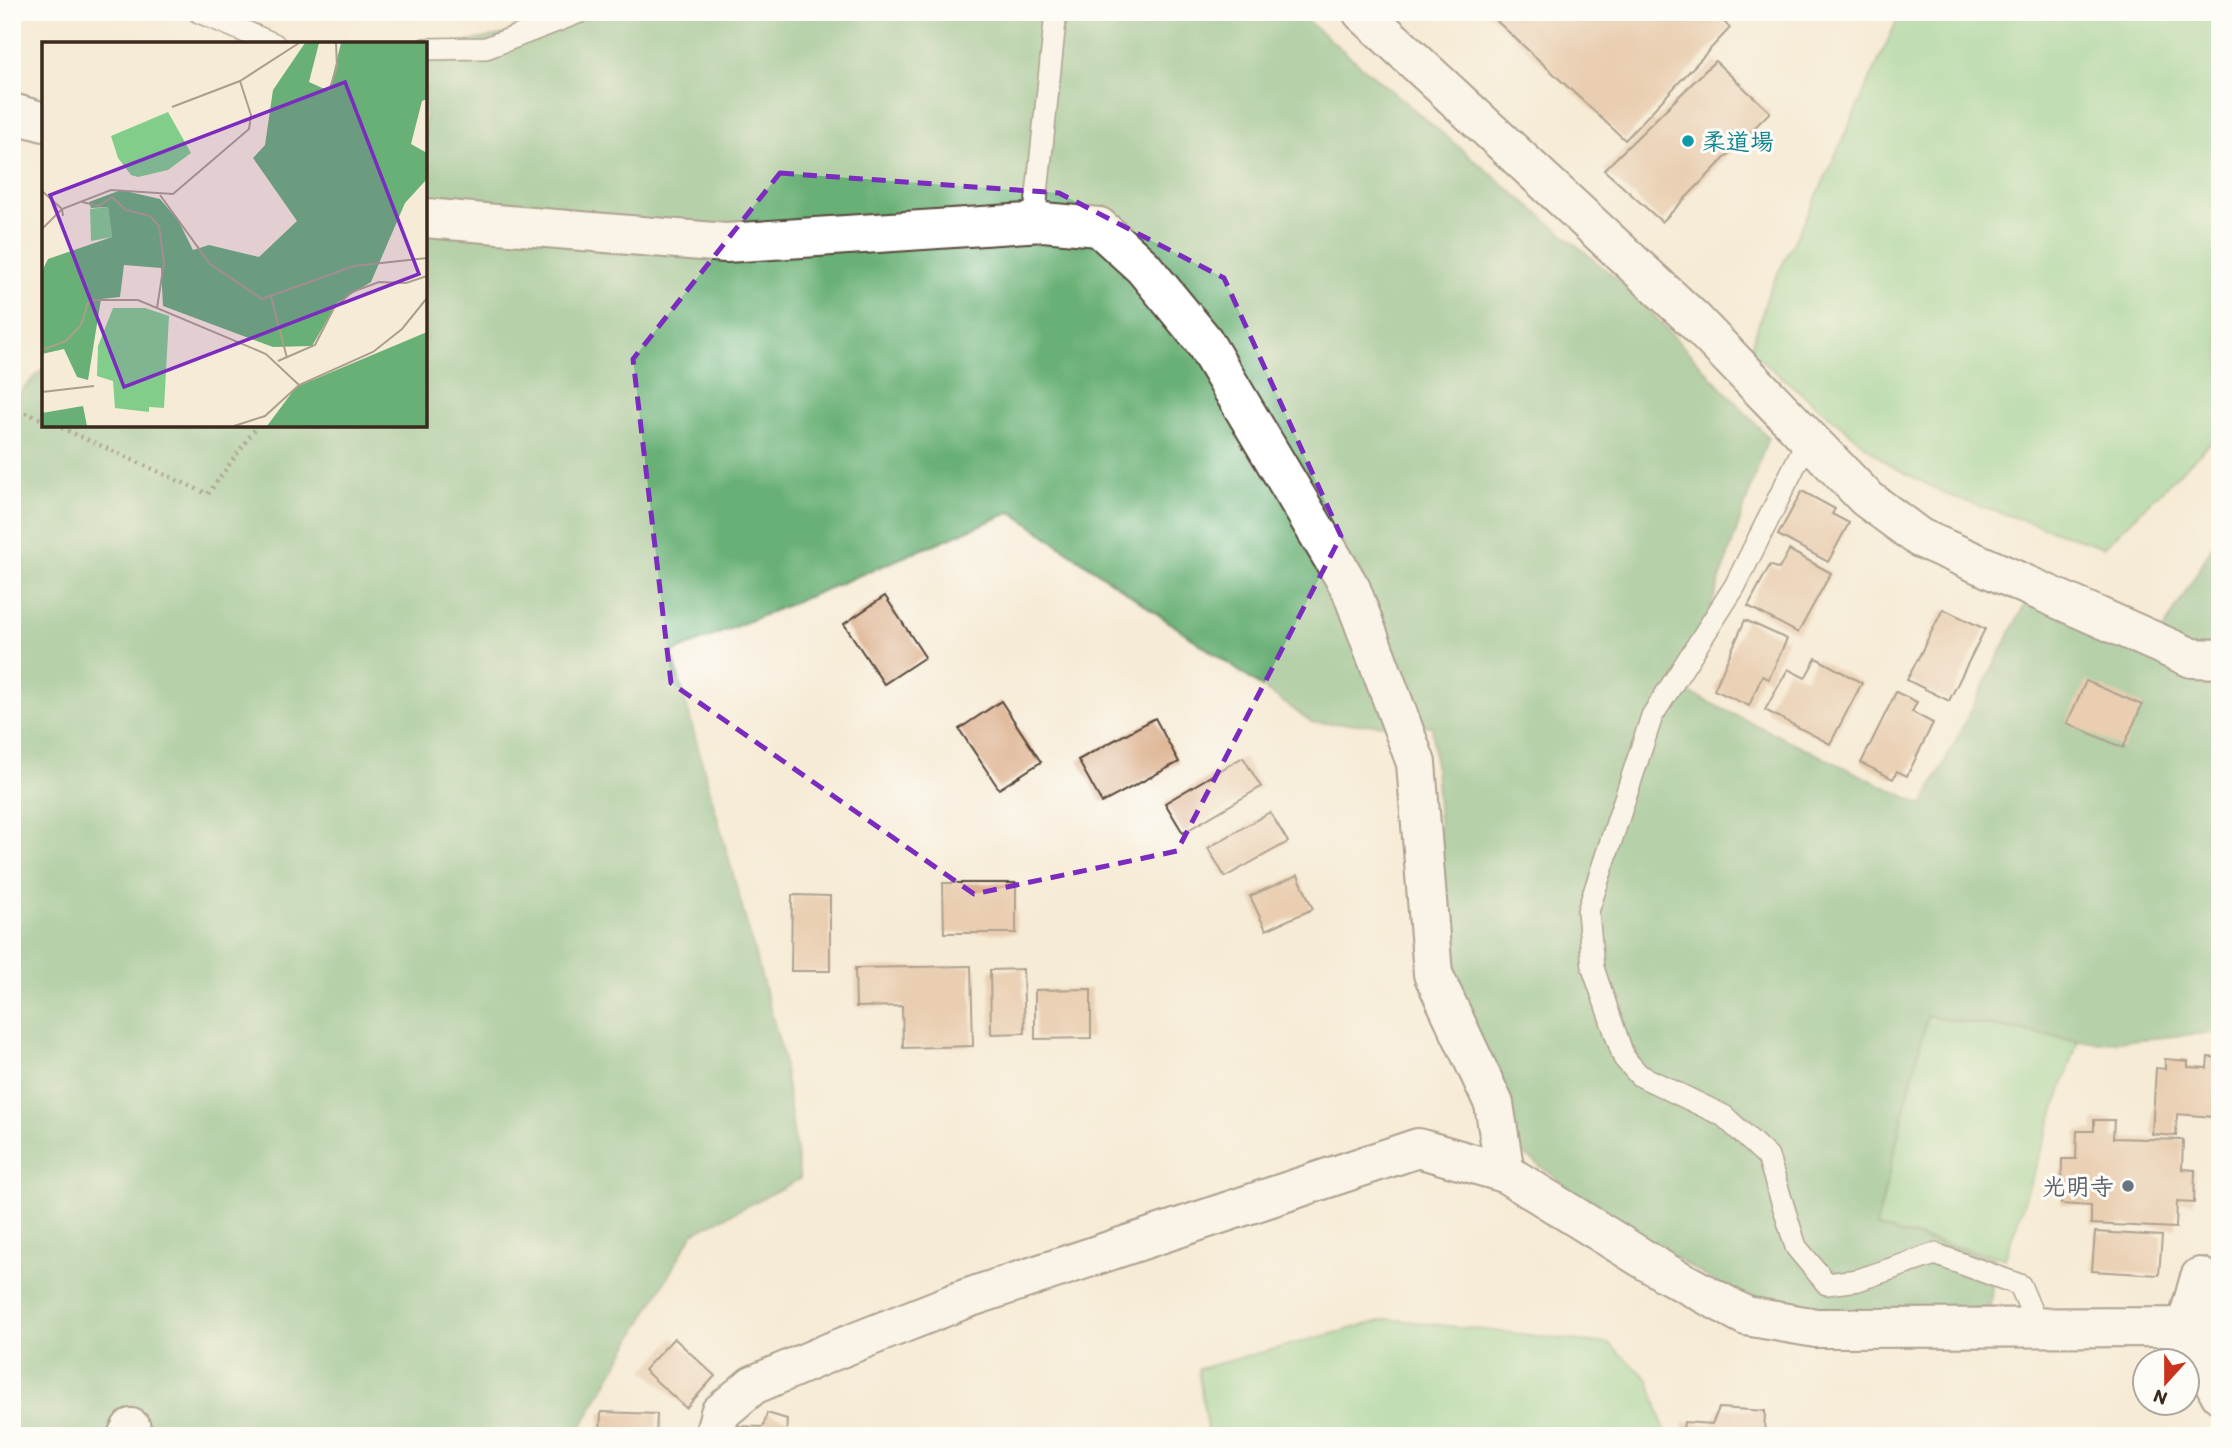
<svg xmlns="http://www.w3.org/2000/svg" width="2232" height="1448" font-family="Itim,'Klee One',sans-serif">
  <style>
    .green { fill: #82cd8a; stroke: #5e7c54; stroke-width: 2 }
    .forest { fill: #69b076; stroke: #526d4a; stroke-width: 2 }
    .building { fill: #daab86 }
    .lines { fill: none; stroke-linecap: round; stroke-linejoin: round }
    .service-casing { stroke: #57473a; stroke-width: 24 }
    .minor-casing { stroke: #57473a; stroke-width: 42 }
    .tertiary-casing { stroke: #57473a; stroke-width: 42 }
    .path { stroke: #57473a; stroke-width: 4.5; stroke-dasharray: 2 5; stroke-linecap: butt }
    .service { stroke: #fff; stroke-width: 21 }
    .minor { stroke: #fff; stroke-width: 38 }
    .tertiary { stroke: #fff; stroke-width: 38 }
    .marked { fill: none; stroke: #7b2cbf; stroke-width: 5; stroke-dasharray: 14 9; stroke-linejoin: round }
    .culture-dot { fill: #0f9aa8; stroke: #fdfcf7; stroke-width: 2.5 }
    .worship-dot { fill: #6b7280; stroke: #fdfcf7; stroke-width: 2.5 }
    .labels { text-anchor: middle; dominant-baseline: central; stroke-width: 6; stroke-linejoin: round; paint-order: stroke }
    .culture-label { font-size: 24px; font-weight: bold; fill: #0d838f; stroke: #fdfcf7; text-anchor: start }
    .worship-label { font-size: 24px; font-weight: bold; fill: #5b616d; stroke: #fdfcf7; text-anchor: end }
    .inset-road { fill: none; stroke: #ab9e8c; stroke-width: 2 }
    .view { fill: #7b2cbf; fill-opacity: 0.15; stroke: #7b2cbf; stroke-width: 3.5 }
    .inset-edge { fill: none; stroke: #3b2a1e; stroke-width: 3.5 }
  </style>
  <rect width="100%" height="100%" fill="#fdfcf7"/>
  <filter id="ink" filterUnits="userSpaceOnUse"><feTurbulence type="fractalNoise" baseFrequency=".0143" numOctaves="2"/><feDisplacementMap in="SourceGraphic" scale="14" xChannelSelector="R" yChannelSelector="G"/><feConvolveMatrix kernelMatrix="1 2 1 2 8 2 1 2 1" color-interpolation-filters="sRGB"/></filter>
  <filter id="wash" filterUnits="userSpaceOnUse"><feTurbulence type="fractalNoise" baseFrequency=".00686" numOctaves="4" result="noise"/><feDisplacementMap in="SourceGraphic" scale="28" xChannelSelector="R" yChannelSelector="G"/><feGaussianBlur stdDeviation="1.57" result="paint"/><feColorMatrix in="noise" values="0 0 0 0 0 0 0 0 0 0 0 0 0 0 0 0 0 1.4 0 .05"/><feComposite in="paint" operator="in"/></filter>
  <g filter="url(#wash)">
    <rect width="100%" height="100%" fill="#f6ebd6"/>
    <g class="green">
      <path d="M1901,12H2220V433L2104,547L1950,496L1889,465L1750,351L1769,291L1815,200Z"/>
      <path d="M1927,1016L2078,1041L2005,1258L1876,1227Z"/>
      <path d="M1388,1319L1609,1344L1649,1380L1666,1436H1208L1198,1369Z"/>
    </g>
    <path class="forest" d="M616,12H1297L1630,290L1768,437L1683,690L1923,805L2027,600L2157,641L2220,533V1032L2097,1043L1927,1016L1876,1227L1995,1259L1990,1308L1846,1314L1752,1305L1601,1212L1516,1148L1449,959L1432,726L1313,723L1012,512L672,653L782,1052L800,1179L693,1233L576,1436H12V400L44,368V425H425V50Z"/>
    <g id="blocks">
      <g class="building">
        <path d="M1487,12H1714L1730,28L1625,140Z"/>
        <path d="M1715,61L1770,112L1662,222L1604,170Z"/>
        <path d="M1802,491L1835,509L1832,514L1849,523L1828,562L1778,535Z"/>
        <path d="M1789,550L1831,573L1798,633L1748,606L1770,565L1779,569Z"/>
        <path d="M885,596L925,657L884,684L844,624Z"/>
        <path d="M1943,609L1985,629L1949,701L1907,680Z"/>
        <path d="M1745,620L1787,639L1769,679L1762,676L1749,706L1714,690Z"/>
        <path d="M1816,658L1862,683L1830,744L1765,710L1788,669L1805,678Z"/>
        <path d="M2086,681L2142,705L2123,748L2067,723Z"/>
        <path d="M1896,692L1917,702L1912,712L1933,723L1907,776L1897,771L1893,779L1861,763Z"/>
        <path d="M1001,701L1041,762L999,789L959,729Z"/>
        <path d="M1155,718L1179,762L1102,803L1078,760Z"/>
        <path d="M1243,757L1261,787L1183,833L1165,803Z"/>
        <path d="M1270,812L1288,842L1225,877L1208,848Z"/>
        <path d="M1298,875L1313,909L1266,930L1250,896Z"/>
        <path d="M943,883H1016V933H944Z"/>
        <path d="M792,895L830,896V971H791Z"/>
        <path d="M971,966L973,1046L903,1048L902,1006L856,1007L855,968Z"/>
        <path d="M1023,969L1025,1033L991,1034L990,970Z"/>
        <path d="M1091,989V1038L1035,1039V990Z"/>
        <path d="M2208,1057L2220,1058V1126L2213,1125L2214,1117L2177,1114L2176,1136L2152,1134L2156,1068L2165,1069V1059L2188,1061V1067L2207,1068Z"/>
        <path d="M2094,1120H2114L2113,1138L2183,1140L2182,1169L2195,1170L2194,1203L2177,1202L2176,1228L2091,1224V1206L2061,1204L2062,1159H2076L2077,1131H2094Z"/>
        <path d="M2095,1232L2162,1236L2159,1275L2092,1271Z"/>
        <path d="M674,1338L715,1376L686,1408L644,1370Z"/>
        <path d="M1719,1408L1765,1411L1764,1436H1682L1684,1422L1712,1424Z"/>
        <path d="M601,1412L657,1414L656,1436H600Z"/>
        <path d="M767,1413L787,1419L786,1436H735L736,1426L763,1427Z"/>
      </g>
    </g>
  </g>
  <g filter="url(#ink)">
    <use href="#blocks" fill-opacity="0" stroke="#57473a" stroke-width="2"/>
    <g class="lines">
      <g class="service-casing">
        <g id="service">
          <path d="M199,12L274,44"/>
          <path d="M425,49L486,48L580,12"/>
          <path d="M1034,223L1056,12"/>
          <path d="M1809,437L1735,586L1652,716L1588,911L1593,968L1624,1058L1639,1075L1724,1116L1768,1157L1796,1247L1827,1284L1858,1280L1935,1254L2020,1285L2038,1327"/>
        </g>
      </g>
      <g class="minor-casing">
        <g id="minor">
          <path d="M1362,12L1694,320L1866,498L1920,538L2192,658L2220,659"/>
          <path d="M12,113L44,122"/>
          <path d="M425,218L726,243L1043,222L1099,227L1143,267L1203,340L1351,589L1416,763L1433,974L1494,1104L1505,1173L1418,1148L962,1300L828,1353L753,1385L720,1413L714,1436"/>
          <path d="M2200,1277L2186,1327L2220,1394"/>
          <path d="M127,1436L131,1428"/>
        </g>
      </g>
      <g class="tertiary-casing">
        <path id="tertiary" d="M1505,1173L1666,1273L1746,1316L1816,1328L2186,1327L2220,1314"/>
      </g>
      <g class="path">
        <path d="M12,408L44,420"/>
        <path d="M55,425L208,494L258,425"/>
      </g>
      <use href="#service" class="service"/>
      <use href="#minor" class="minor"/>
      <use href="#tertiary" class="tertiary"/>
    </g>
  </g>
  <path d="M0 0H2232V1448H0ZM780,173L1059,193L1224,278L1341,536L1177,851L974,894L671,683L633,359Z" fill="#f6ebd6" fill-opacity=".55" fill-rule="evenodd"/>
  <path class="marked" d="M780,173L1059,193L1224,278L1341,536L1177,851L974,894L671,683L633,359Z"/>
  <circle class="culture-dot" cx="1688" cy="141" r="7"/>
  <circle class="worship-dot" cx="2128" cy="1186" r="7"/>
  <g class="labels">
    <g class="culture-label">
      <text x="1702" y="141">柔道場</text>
    </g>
    <g class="worship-label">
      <text x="2114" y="1186">光明寺</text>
    </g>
  </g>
  <g transform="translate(42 42)">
    <rect width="385" height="385" fill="#f6ebd6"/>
    <path d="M126,70L149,111L126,128L96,135L89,133L76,116L69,94ZM66,165L70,195L49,199L48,167ZM71,266H103L127,274L122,366L107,365V370L73,366L71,339L55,334L56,304Z" fill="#82cd8a"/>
    <path d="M263,1H277L267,40L287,49L299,1H385V57L380,59L369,102L385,111V137L363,161L329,240L295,261L270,304L231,305L121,264L119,226L82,223L78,255L59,257L46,338L35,335L22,307L0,312V229L6,217L70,195L66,165L49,166L47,160L79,148L118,157L136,178L151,208L167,203L217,215L255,179L211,116L223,103L231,48ZM385,290V384H225L254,345ZM41,364L45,384H0V371Z" fill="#69b076"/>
    <path class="inset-road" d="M287,49L295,25L294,1M130,65L198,39L257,1M0,149L20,167L21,174M118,153L168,222L220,257L312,224L385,216M40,160L57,164L70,155L84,168L108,174L117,184L122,221L115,266M0,187L20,167L69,148L131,152L207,87L209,73L198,39M229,255L245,316M0,308L24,299L39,283L47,258H96L224,312L257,343M236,319L273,303L292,266L310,250L337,240L364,241L385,234M0,350L52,344M192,384L223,374L257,343L331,310L360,287L385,256"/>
    <path class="view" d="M303,40L377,232L82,345L8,153Z"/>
    <rect width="385" height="385" class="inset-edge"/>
  </g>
  <rect width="2232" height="1448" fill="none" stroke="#fdfcf7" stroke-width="42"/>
  <g transform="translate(2166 1382) rotate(201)"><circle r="33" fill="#fdfcf7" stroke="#afa8a0" stroke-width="2"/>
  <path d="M0-5L12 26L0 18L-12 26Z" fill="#c8321e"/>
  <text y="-10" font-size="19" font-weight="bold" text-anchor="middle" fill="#3b2a1e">N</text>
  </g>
</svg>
